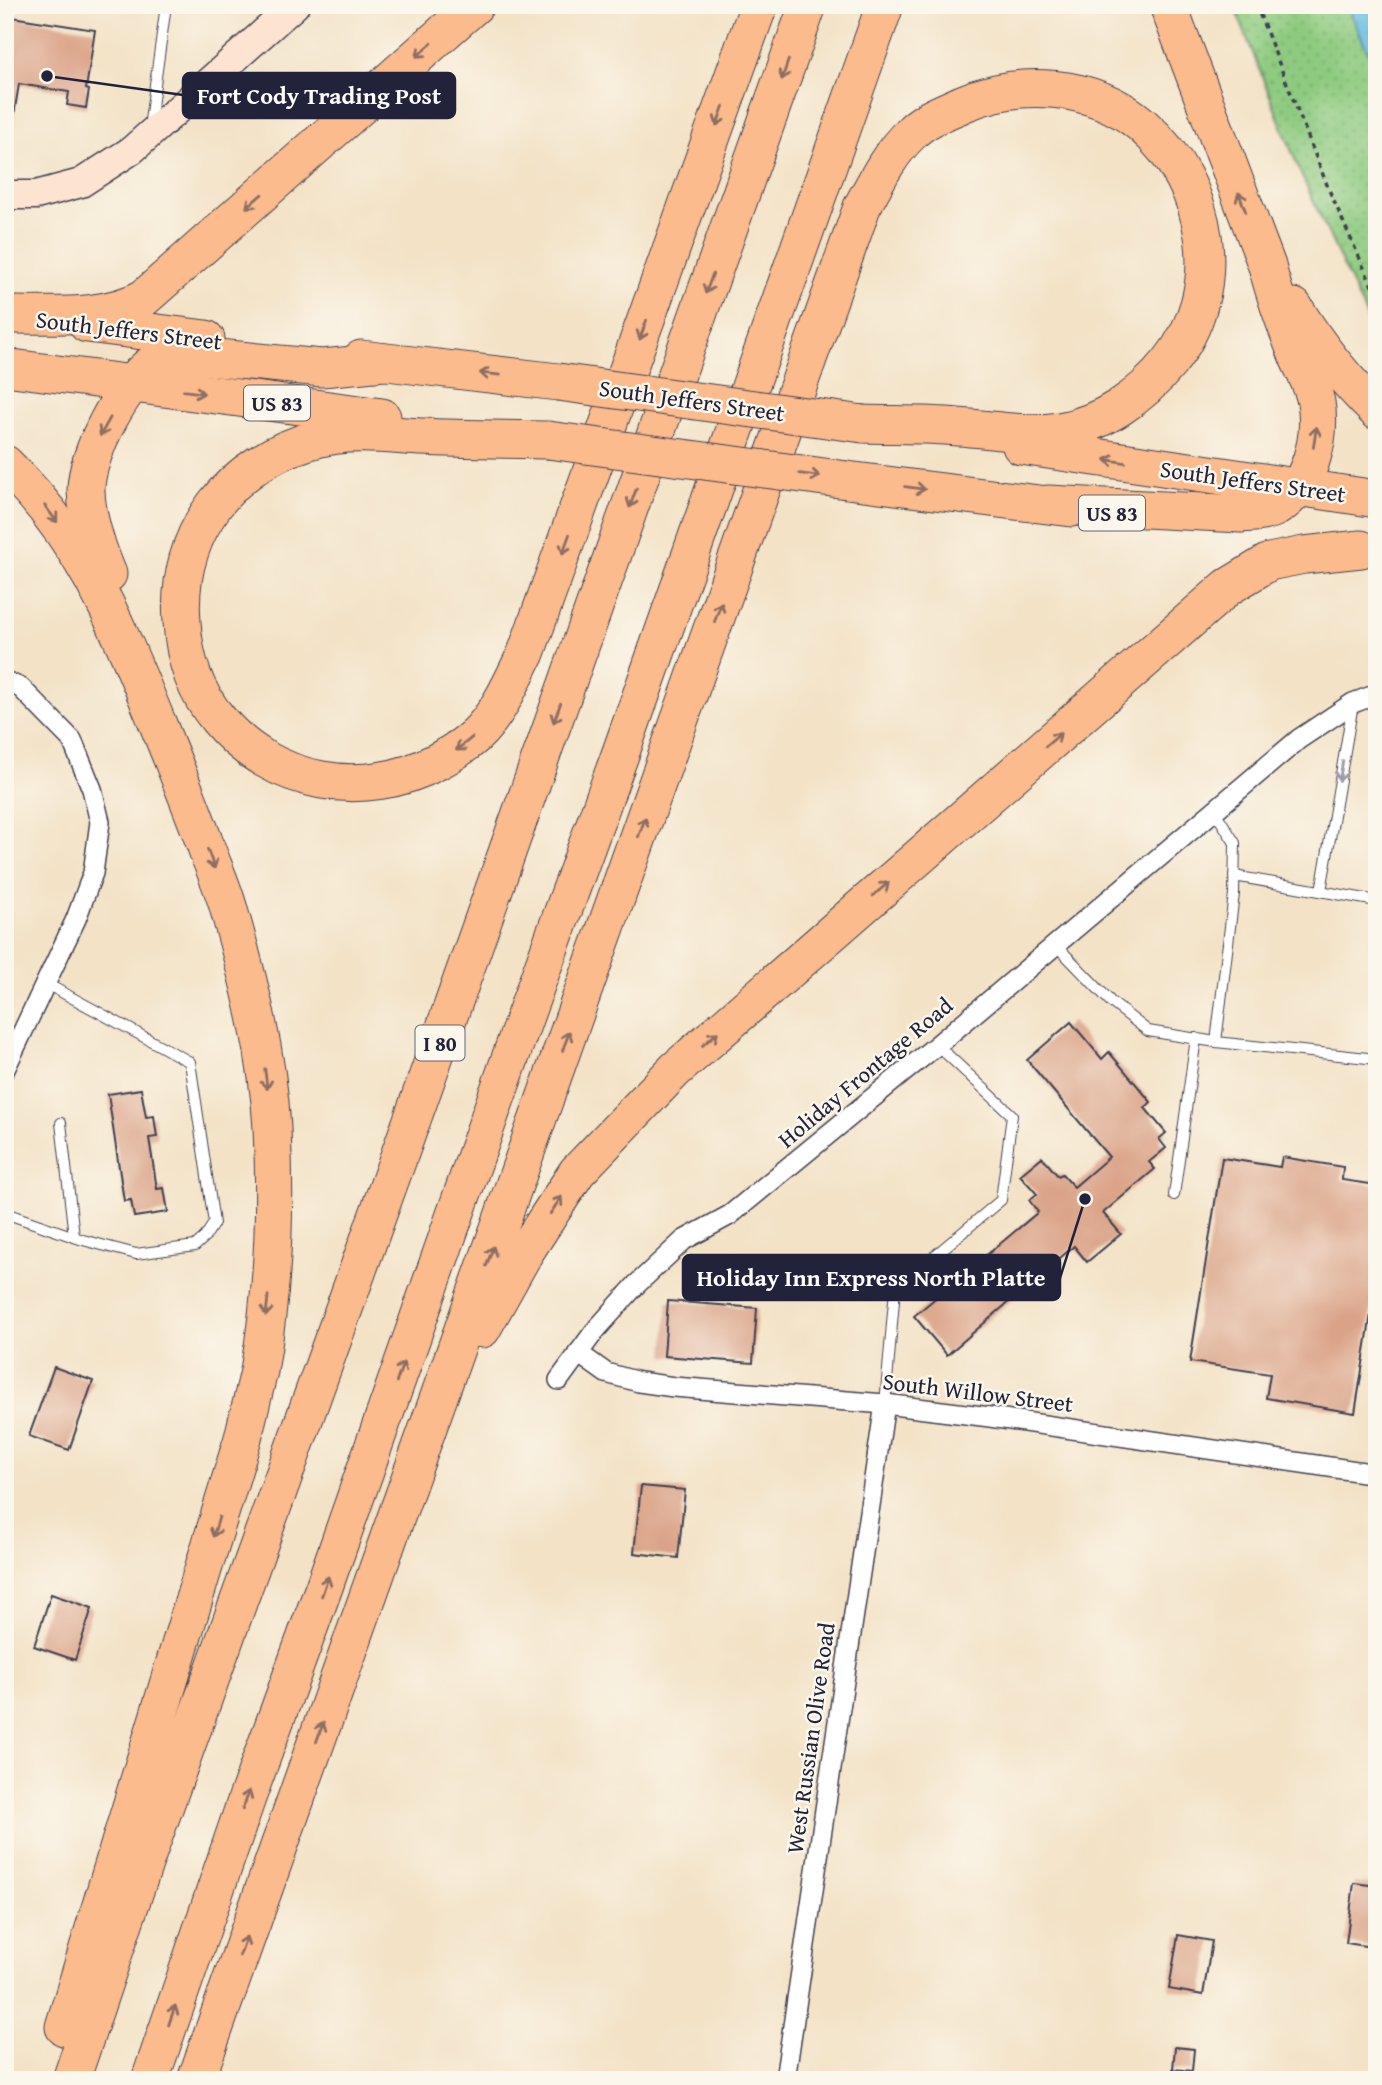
<svg xmlns="http://www.w3.org/2000/svg" width="1382" height="2085" font-family="'Gentium Book Plus',serif">
  <style>
    .park { fill: url(#park-dots); stroke: #58765e; stroke-width: 2 }
    .water { fill: url(#water-ripples); stroke: #436e8e; stroke-width: 2 }
    .building { fill: #daa286 }
    .lines { fill: none; stroke-linecap: round; stroke-linejoin: round }
    .lane-casing { stroke: #413f50; stroke-width: 12 }
    .street-casing { stroke: #413f50; stroke-width: 22 }
    .secondary-casing { stroke: #413f50; stroke-width: 31 }
    .highway-casing { stroke: #413f50; stroke-width: 39 }
    .path { stroke: #413f50; stroke-width: 3.5; stroke-dasharray: 5 5; stroke-linecap: butt }
    .lane { stroke: #fff; stroke-width: 10 }
    .street { stroke: #fff; stroke-width: 19 }
    .secondary { stroke: #fde4d1; stroke-width: 28 }
    .highway { stroke: #fbbb8c; stroke-width: 37 }
    .highway-bridge-casing { stroke: #413f50; stroke-width: 39; stroke-linecap: butt }
    .highway-bridge { stroke: #fbbb8c; stroke-width: 37 }
    .oneway { stroke: #8e6e64 }
    .oneway2 { stroke: #9c9ca7 }
    .labels { text-anchor: middle; dominant-baseline: central; stroke-width: 5; stroke-linejoin: round; paint-order: stroke }
    .shield { fill: #fbf7ec; stroke: #636270; stroke-width: 2 }
    .shield-label { font-size: 21px; font-weight: bold; fill: #22223b }
    .street-label { font-size: 23px; fill: #22223b; stroke: #fbf7ec }
    .leader { fill: none; stroke: #22223b; stroke-width: 2.5 }
    .callout-dot { fill: #22223b; stroke: #fbf7ec; stroke-width: 2.5 }
    .callout { fill: #22223b; stroke: #22223b; stroke-width: 2.5 }
    .callout-label { font-size: 24px; text-anchor: middle; font-weight: bold; fill: #fff }
  </style>
  <defs>
    <pattern id="park-dots" width="8" height="8" patternUnits="userSpaceOnUse" patternTransform="scale(1.75)"><rect width="8" height="8" fill="#8ecb80"/><path d="M2 2h.1M6 6h.1" fill="none" stroke="#7aae70" stroke-width="1.8" stroke-linecap="round"/></pattern>
    <pattern id="water-ripples" width="26" height="14" patternUnits="userSpaceOnUse" patternTransform="scale(1.75)"><rect width="26" height="14" fill="#64bbe1"/><path d="M2 4q2-2 4 0t4 0M15 11q2-2 4 0t4 0" fill="none" stroke="#56a0c2"/></pattern>
  </defs>
  <rect width="100%" height="100%" fill="#fbf7ec"/>
  <filter id="ink" filterUnits="userSpaceOnUse"><feTurbulence type="fractalNoise" baseFrequency=".0143" numOctaves="2"/><feDisplacementMap in="SourceGraphic" scale="14" xChannelSelector="R" yChannelSelector="G"/><feConvolveMatrix kernelMatrix="1 2 1 2 8 2 1 2 1" color-interpolation-filters="sRGB"/></filter>
  <filter id="wash" filterUnits="userSpaceOnUse"><feTurbulence type="fractalNoise" baseFrequency=".00686" numOctaves="4" result="noise"/><feDisplacementMap in="SourceGraphic" scale="28" xChannelSelector="R" yChannelSelector="G"/><feGaussianBlur stdDeviation="1.57" result="paint"/><feColorMatrix in="noise" values="0 0 0 0 0 0 0 0 0 0 0 0 0 0 0 0 0 1.4 0 .05"/><feComposite in="paint" operator="in"/></filter>
  <g filter="url(#wash)">
    <rect width="100%" height="100%" fill="#f3e2c6"/>
    <path class="park" d="M1234,5H1377V339L1300,172Z"/>
    <path class="water" d="M1347,5H1377V72Z"/>
    <g id="blocks">
      <g class="building">
        <path d="M12,17L95,30L86,89L89,90L86,108L67,105L69,92L19,84L13,121L5,120V60Z"/>
        <path d="M1071,1022L1102,1059L1109,1052L1151,1102L1145,1108L1166,1133L1159,1139L1166,1148L1149,1162L1155,1169L1103,1213L1121,1234L1087,1262L1074,1246L947,1355L914,1316L1038,1212L1029,1200L1037,1194L1020,1175L1042,1157L1058,1176L1062,1174L1074,1187L1109,1157L1027,1060Z"/>
        <path d="M141,1089L146,1117L154,1116L157,1137L149,1138L157,1189L164,1188L168,1212L134,1217L131,1200L124,1201L108,1094Z"/>
        <path d="M1282,1157L1343,1167L1342,1180L1377,1185V1277L1355,1413L1266,1398L1270,1374L1190,1362L1222,1158L1280,1167Z"/>
        <path d="M668,1301L757,1308L753,1363L664,1356Z"/>
        <path d="M54,1367L93,1381L69,1450L29,1436Z"/>
        <path d="M641,1486L685,1490L678,1558L634,1553Z"/>
        <path d="M51,1594L92,1608L75,1660L34,1646Z"/>
        <path d="M1354,1883L1377,1886V1912L1372,1947L1346,1943Z"/>
        <path d="M1178,1935L1212,1941L1203,1995L1169,1989Z"/>
        <path d="M1175,2047L1194,2049L1192,2071L1173,2069Z"/>
      </g>
    </g>
  </g>
  <g filter="url(#ink)">
    <use href="#blocks" fill-opacity="0" stroke="#413f50" stroke-width="2"/>
    <g class="lines">
      <g class="lane-casing">
        <g id="lane">
          <path d="M149,128L166,5"/>
          <path d="M1214,810L1235,843L1234,894L1216,1042"/>
          <path d="M1234,876L1377,901"/>
          <path d="M1321,891L1353,704"/>
          <path d="M1055,944L1111,1002L1148,1031L1216,1042L1377,1059"/>
          <path d="M61,1123L74,1236"/>
          <path d="M1174,1195L1196,1038"/>
          <path d="M5,1213L83,1240L136,1254L195,1246L205,1237L214,1223L190,1062L45,983"/>
          <path d="M885,1404L895,1289L1001,1200L1012,1115L937,1045"/>
        </g>
      </g>
      <g class="street-casing">
        <g id="street">
          <path d="M5,681L21,688L72,740L92,789L100,822L93,873L76,919L5,1069"/>
          <path d="M578,1353L606,1373L639,1382L674,1387L885,1404L990,1417L1377,1474"/>
          <path d="M559,1380L594,1332L636,1285L684,1240L730,1215L937,1045L1299,739L1353,703L1377,694"/>
          <path d="M785,2080L885,1404"/>
        </g>
      </g>
      <g class="secondary-casing">
        <path id="secondary" d="M5,195H36L81,183L132,150L295,5"/>
      </g>
      <g class="highway-casing">
        <g id="highway">
          <path d="M1294,307C1317,345 1345,380 1377,411"/>
          <path d="M13,315C57,315 105,319 144,298L475,5"/>
          <path d="M87,324L206,339"/>
          <path d="M361,359L558,382"/>
          <path d="M5,367L382,417"/>
          <path d="M548,440C506,439 464,439 421,437C386,435 352,430 316,439C230,462 175,532 182,622C184,657 195,692 218,719C272,785 364,801 438,761C453,753 469,743 481,730C501,708 513,679 526,653L759,5"/>
          <path d="M1021,446L1377,499"/>
          <path d="M5,464C83,538 117,625 157,722C175,766 193,810 209,855C216,873 224,891 229,910C249,980 268,1055 272,1128C276,1208 273,1292 259,1371C254,1393 248,1416 243,1438L64,2027"/>
          <path d="M847,480L1072,508"/>
          <path d="M1048,504L1241,514C1253,513 1266,513 1277,507C1310,487 1322,438 1316,402C1313,386 1304,371 1298,357C1286,327 1275,297 1267,266L1168,5"/>
          <path d="M108,574C97,548 87,520 86,491C85,455 126,375 160,359C168,355 177,356 186,355L322,368L384,362"/>
          <path d="M482,1329L525,1252L577,1172L675,1070L1228,587L1269,562L1304,555L1361,549"/>
          <path d="M71,2080L145,1861L417,1106L808,5"/>
          <path d="M150,2080L247,1798L324,1587L525,1016L621,752L885,5"/>
          <path d="M196,2080L862,207C876,181 889,154 911,133C924,119 945,112 962,104C1018,79 1093,83 1142,125C1211,185 1228,290 1169,363C1142,396 1103,424 1059,431C1026,436 991,429 958,427C927,424 895,425 863,424"/>
        </g>
      </g>
      <path class="path" d="M1256,5L1329,190L1377,297"/>
      <use href="#lane" class="lane"/>
      <use href="#street" class="street"/>
      <use href="#secondary" class="secondary"/>
      <use href="#highway" class="highway"/>
      <g class="highway-bridge-casing">
        <g id="highway-bridge">
          <path d="M558,382L863,424"/>
          <path d="M548,440L847,480"/>
        </g>
      </g>
      <use href="#highway-bridge" class="highway-bridge"/>
    </g>
    <defs><path id="oneway-shaft" d="M-6 0H5M1.5-3L5.5 0L1.5 3" fill="none" stroke-width="1.6" stroke-linecap="round" stroke-linejoin="round" transform="scale(1.75)"/></defs>
    <g class="oneway">
      <use href="#oneway-shaft" transform="translate(424 50) rotate(139)"/>
      <use href="#oneway-shaft" transform="translate(785 70) rotate(109)"/>
      <use href="#oneway-shaft" transform="translate(720 116) rotate(110)"/>
      <use href="#oneway-shaft" transform="translate(254 201) rotate(139)"/>
      <use href="#oneway-shaft" transform="translate(1242 202) rotate(-111)"/>
      <use href="#oneway-shaft" transform="translate(709 284) rotate(110)"/>
      <use href="#oneway-shaft" transform="translate(643 330) rotate(110)"/>
      <use href="#oneway-shaft" transform="translate(490 374) rotate(-174)"/>
      <use href="#oneway-shaft" transform="translate(194 392) rotate(7)"/>
      <use href="#oneway-shaft" transform="translate(105 427) rotate(119)"/>
      <use href="#oneway-shaft" transform="translate(1315 437) rotate(-81)"/>
      <use href="#oneway-shaft" transform="translate(1115 461) rotate(-171)"/>
      <use href="#oneway-shaft" transform="translate(810 475) rotate(8)"/>
      <use href="#oneway-shaft" transform="translate(915 488) rotate(7)"/>
      <use href="#oneway-shaft" transform="translate(633 498) rotate(110)"/>
      <use href="#oneway-shaft" transform="translate(51 514) rotate(53)"/>
      <use href="#oneway-shaft" transform="translate(566 544) rotate(110)"/>
      <use href="#oneway-shaft" transform="translate(718 612) rotate(-70)"/>
      <use href="#oneway-shaft" transform="translate(557 713) rotate(110)"/>
      <use href="#oneway-shaft" transform="translate(1053 740) rotate(-41)"/>
      <use href="#oneway-shaft" transform="translate(464 744) rotate(141)"/>
      <use href="#oneway-shaft" transform="translate(642 827) rotate(-70)"/>
      <use href="#oneway-shaft" transform="translate(211 859) rotate(70)"/>
      <use href="#oneway-shaft" transform="translate(881 889) rotate(-41)"/>
      <use href="#oneway-shaft" transform="translate(710 1039) rotate(-41)"/>
      <use href="#oneway-shaft" transform="translate(566 1041) rotate(-70)"/>
      <use href="#oneway-shaft" transform="translate(266 1079) rotate(83)"/>
      <use href="#oneway-shaft" transform="translate(556 1205) rotate(-57)"/>
      <use href="#oneway-shaft" transform="translate(490 1256) rotate(-70)"/>
      <use href="#oneway-shaft" transform="translate(267 1306) rotate(96)"/>
      <use href="#oneway-shaft" transform="translate(400 1372) rotate(-70)"/>
      <use href="#oneway-shaft" transform="translate(216 1527) rotate(107)"/>
      <use href="#oneway-shaft" transform="translate(325 1586) rotate(-71)"/>
      <use href="#oneway-shaft" transform="translate(320 1732) rotate(-70)"/>
      <use href="#oneway-shaft" transform="translate(246 1800) rotate(-70)"/>
      <use href="#oneway-shaft" transform="translate(243 1946) rotate(-70)"/>
      <use href="#oneway-shaft" transform="translate(172 2015) rotate(-71)"/>
    </g>
    <use class="oneway2" href="#oneway-shaft" transform="translate(1341 771) rotate(100)"/>
  </g>
  <g class="labels">
    <g class="shield">
      <rect x="244" y="385.5" width="66" height="35" rx="5"/>
      <rect x="1079" y="495.5" width="66" height="35" rx="5"/>
      <rect x="415.5" y="1025.5" width="49" height="35" rx="5"/>
    </g>
    <g class="shield-label">
      <text x="277" y="403">US 83</text>
      <text x="1112" y="513">US 83</text>
      <text x="440" y="1043">I 80</text>
    </g>
    <g class="street-label">
      <text transform="translate(129 330) rotate(7)">South Jeffers Street</text>
      <text transform="translate(692 400) rotate(8)">South Jeffers Street</text>
      <text transform="translate(1253 481) rotate(8)">South Jeffers Street</text>
      <text transform="translate(865 1072) rotate(-40)">Holiday Frontage Road</text>
      <text transform="translate(978 1392) rotate(7)">South Willow Street</text>
      <text transform="translate(810 1738) rotate(-82)">West Russian Olive Road</text>
    </g>
  </g>
  <path class="leader" d="M47 76L183 95M1085 1199L1060 1278"/>
  <g class="callout-dot">
    <circle cx="47" cy="76" r="7"/>
    <circle cx="1085" cy="1199" r="7"/>
  </g>
  <g class="callout">
    <rect x="183" y="73" width="272" height="45" rx="7"/>
    <rect x="683" y="1255" width="377" height="45" rx="7"/>
  </g>
  <g class="callout-label">
    <text x="319" y="104">Fort Cody Trading Post</text>
    <text x="871" y="1286">Holiday Inn Express North Platte</text>
  </g>
  <rect width="1382" height="2085" fill="none" stroke="#fbf7ec" stroke-width="28"/>
</svg>
